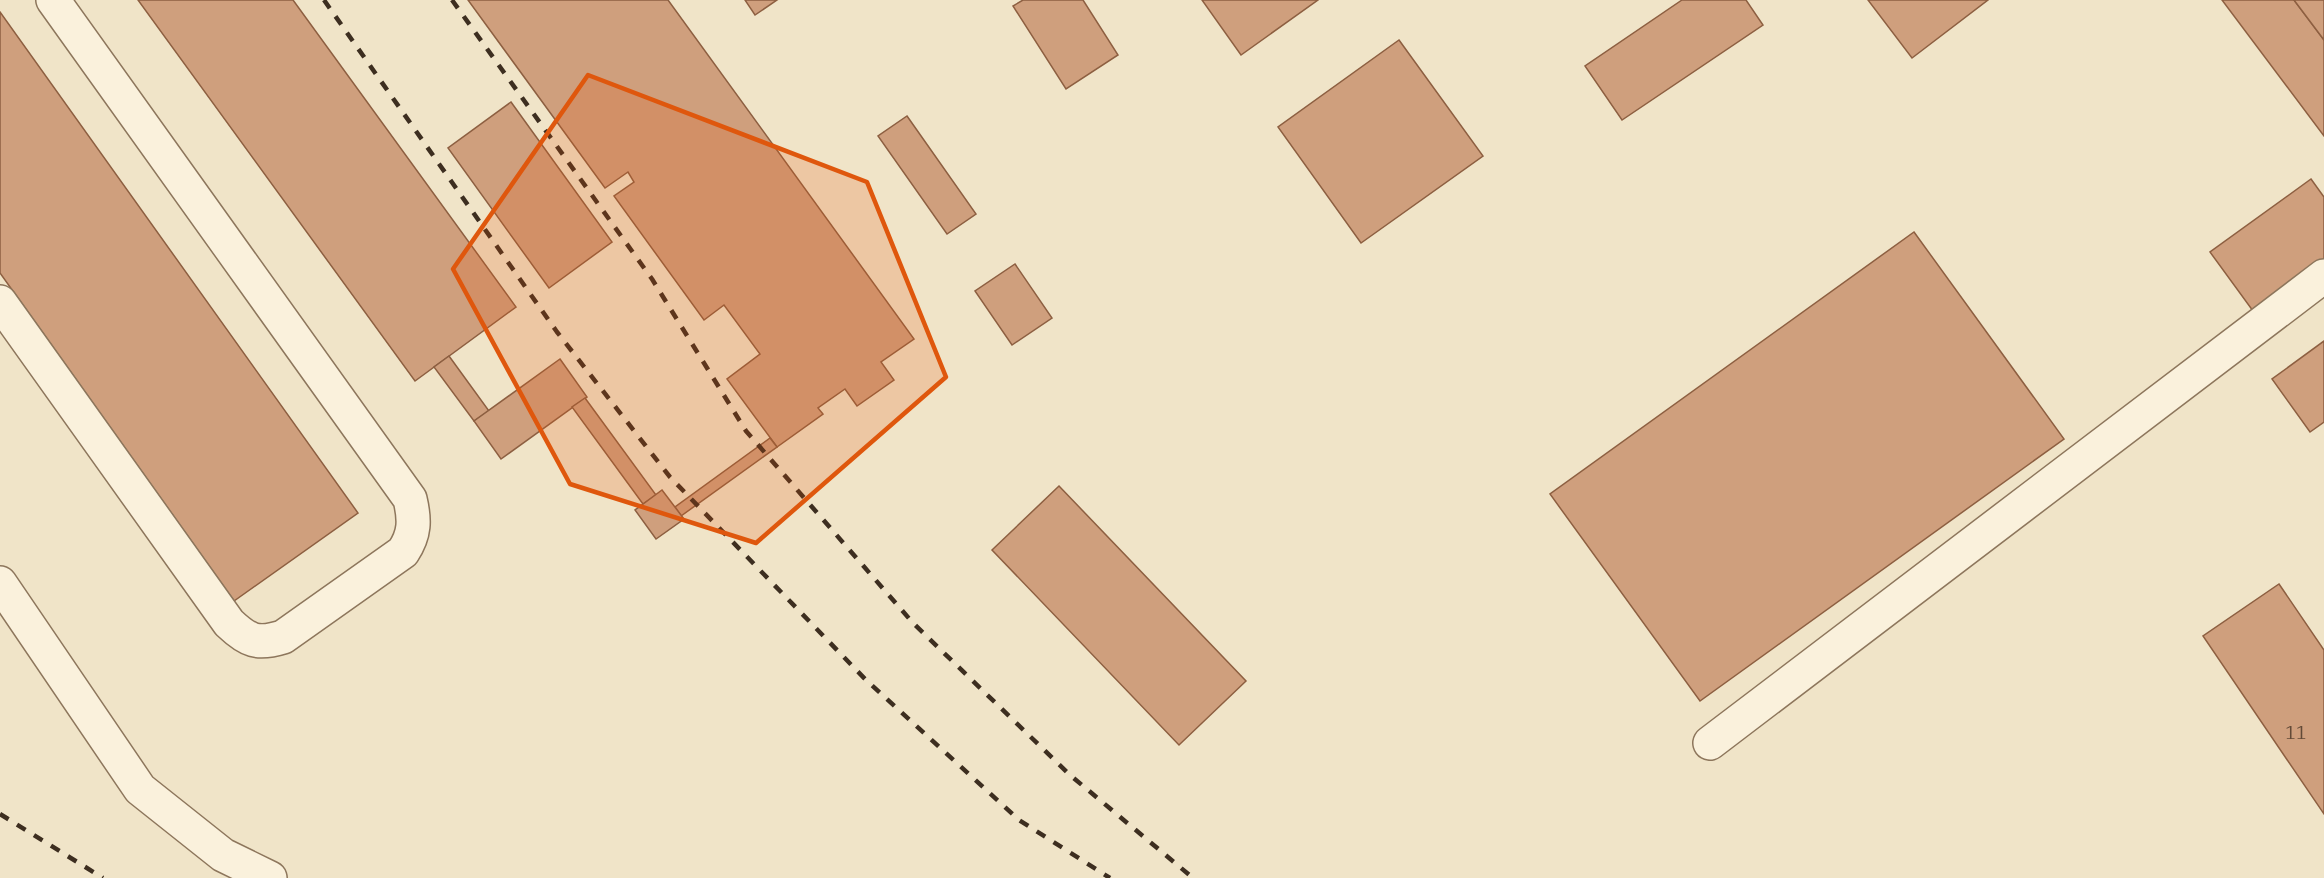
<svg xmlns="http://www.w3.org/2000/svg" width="2324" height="878" font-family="'IBM Plex Serif',serif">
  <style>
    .building { fill: #cf9f7d; stroke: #8d5f41; stroke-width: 1.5 }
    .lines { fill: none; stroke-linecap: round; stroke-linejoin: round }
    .minor-casing { stroke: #8d765c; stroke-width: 36 }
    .minor { stroke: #faf1dc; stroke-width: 33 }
    .rail { stroke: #3d2e20; stroke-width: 4.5; stroke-dasharray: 10 10; stroke-linecap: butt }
    .marked { fill: #df570d; fill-opacity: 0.2; stroke: #df570d; stroke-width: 4.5; stroke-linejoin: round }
    .labels { text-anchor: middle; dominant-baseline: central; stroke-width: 4.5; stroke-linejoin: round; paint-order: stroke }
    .number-label { font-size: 18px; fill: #624a37 }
  </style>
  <rect width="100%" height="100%" fill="#f0e4c8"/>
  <g class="building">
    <path d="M138,0H293L516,307L415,381Z"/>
    <path d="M468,0H668L914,339L881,362L894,380L857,406L845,389L818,408L823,414L777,447L727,379L760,354L724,305L704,320L614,196L634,182L628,172L605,188Z"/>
    <path d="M745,0H777L755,15Z"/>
    <path d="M1023,0H1083L1118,55L1066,89L1013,6Z"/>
    <path d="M1202,0H1318L1241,55Z"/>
    <path d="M1682,0H1746L1763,25L1622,120L1585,66Z"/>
    <path d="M1868,0H1988L1912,58Z"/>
    <path d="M2222,0H2294L2324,40V136Z"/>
    <path d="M2294,0H2324V40Z"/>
    <path d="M0,12L358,513L234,601L0,273Z"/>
    <path d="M1399,40L1483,156L1361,243L1278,127Z"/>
    <path d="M511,102L612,242L549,288L448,148Z"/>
    <path d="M907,116L976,214L947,234L878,136Z"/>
    <path d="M2311,179L2324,197V259L2253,311L2210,252Z"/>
    <path d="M1914,232L2064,439L1700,701L1550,494Z"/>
    <path d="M1015,264L1052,318L1012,345L975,291Z"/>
    <path d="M2324,341V422L2310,432L2272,379Z"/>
    <path d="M449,356L489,411L474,421L434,367Z"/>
    <path d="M560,359L587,397L501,459L474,421Z"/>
    <path d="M585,398L656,495L643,504L572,407Z"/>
    <path d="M770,438L777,447L681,516L675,507Z"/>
    <path d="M1059,486L1246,681L1179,745L992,550Z"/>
    <path d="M662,490L684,519L656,539L635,510Z"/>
    <path d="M2279,584L2324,650V814L2203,636Z"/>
  </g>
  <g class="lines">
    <g class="minor-casing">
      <g id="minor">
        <path d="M0,302L229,623C248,641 257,645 283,637L403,552C415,534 415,520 410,499L53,0"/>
        <path d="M0,583L140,789L223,855L270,878"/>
        <path d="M1710,743L2324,276"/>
      </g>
    </g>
    <use href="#minor" class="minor"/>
    <g class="rail">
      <path d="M324,0L557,332L670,477L865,679L1019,820L1110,878"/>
      <path d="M452,0L652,279L746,431L913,623L1070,775L1193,878"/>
      <path d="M0,814L103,878"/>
    </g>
  </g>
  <path class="marked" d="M588,75L867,182L946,377L756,543L570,484L453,269Z"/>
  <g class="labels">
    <g class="number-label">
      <text x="2296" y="732">11</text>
    </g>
  </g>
</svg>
